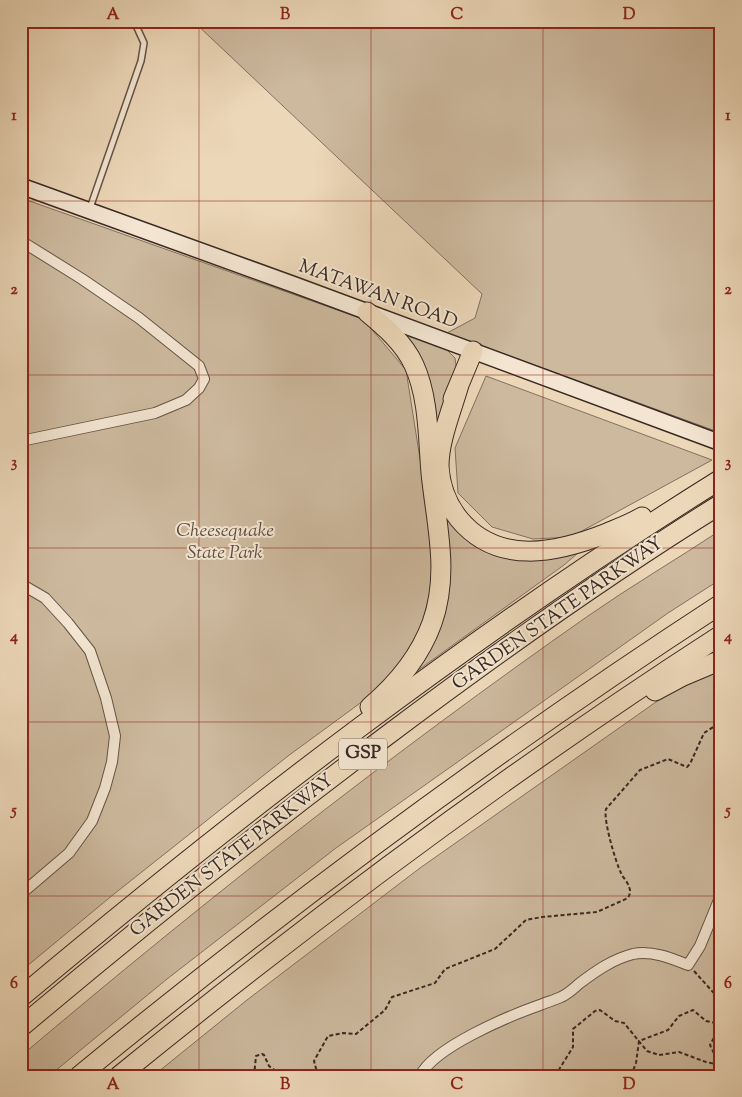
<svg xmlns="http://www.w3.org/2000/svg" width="742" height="1097" font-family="'Sorts Mill Goudy',serif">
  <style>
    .green { fill: #cdb99e; stroke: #827160 }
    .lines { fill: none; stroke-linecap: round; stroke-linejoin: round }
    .service-casing { stroke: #655448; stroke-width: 8 }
    .minor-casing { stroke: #655448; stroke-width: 12 }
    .secondary-casing { stroke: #382922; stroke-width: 18 }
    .motorway-casing { stroke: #382922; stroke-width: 21 }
    .path { stroke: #382922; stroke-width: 2; stroke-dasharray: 4 2.5; stroke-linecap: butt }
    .service { stroke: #f3e5d1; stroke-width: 5 }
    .minor { stroke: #f3e5d1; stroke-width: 10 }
    .secondary { stroke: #f3e5d1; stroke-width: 15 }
    .motorway { stroke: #ecd7b8; stroke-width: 19 }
    .grid { fill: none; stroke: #8f2418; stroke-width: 1; stroke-opacity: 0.55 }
    .labels { text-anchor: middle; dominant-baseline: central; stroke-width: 4; stroke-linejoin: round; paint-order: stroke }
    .shield { fill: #f3e5d1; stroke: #706156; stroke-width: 1 }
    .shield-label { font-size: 18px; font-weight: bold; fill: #382922 }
    .street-label { font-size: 19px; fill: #382922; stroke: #f3e5d1 }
    .park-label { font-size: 19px; font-style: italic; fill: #5d4d41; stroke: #f3e5d1 }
    .neatline { fill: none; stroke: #8f2418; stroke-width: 2 }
    .grid-label { font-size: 16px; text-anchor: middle; font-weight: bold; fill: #8f2418 }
  </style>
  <rect width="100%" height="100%" fill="#ecd7b8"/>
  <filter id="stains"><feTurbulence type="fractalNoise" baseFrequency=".004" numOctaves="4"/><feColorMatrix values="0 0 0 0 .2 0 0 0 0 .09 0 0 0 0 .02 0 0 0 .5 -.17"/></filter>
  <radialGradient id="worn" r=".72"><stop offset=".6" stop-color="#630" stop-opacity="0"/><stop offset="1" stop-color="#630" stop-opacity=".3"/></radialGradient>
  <g class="green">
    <path d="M193,21H721V433L447,333L475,318L482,294Z"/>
    <path d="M21,198L363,319L406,370L437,567L416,650L393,679L288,756L114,894L21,971Z"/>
    <path d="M395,329L446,349L455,358L457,373L434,429Z"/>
    <path d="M486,376L712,460L571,537L533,539L492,527L458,493L455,448Z"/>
    <path d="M437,478L483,543L585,547L564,565L403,681L436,624Z"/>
    <path d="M721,530V579L668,613L336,848L167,979L49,1076H21V1056C204,901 392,753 588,616C631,586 677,559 721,530Z"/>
    <path d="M721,660V1076H157L158,1072L247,1000L420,868L673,690Z"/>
  </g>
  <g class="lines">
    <g class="service-casing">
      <path id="service" d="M90,208L141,61L144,43L134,21"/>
    </g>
    <g class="minor-casing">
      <g id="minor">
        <path d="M21,241L82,279L139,318L199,366L204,379L199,388L186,400L155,413L21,441"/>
        <path d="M21,584L45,598L68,623L90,651L106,698L115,736L112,762L105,788L92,821L69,853L21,894"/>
        <path d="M420,1076C434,1047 509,1016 540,1005C547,1002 555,1000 561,997C568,994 574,988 580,983C596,971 613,959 633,954C651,950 671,958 688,965L700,946L721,895"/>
      </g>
    </g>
    <g class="secondary-casing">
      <path id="secondary" d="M21,186L295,285L721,443"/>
    </g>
    <g class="motorway-casing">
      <g id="motorway">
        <path d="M367,312C385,327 404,343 414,365C429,398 428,438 431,473C436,523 450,573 432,623C420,656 397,684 370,707"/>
        <path d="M458,388C451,412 439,441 439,466C440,485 447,504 459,519C498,566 557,553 607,533C619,528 630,524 642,517"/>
        <path d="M453,399L473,351"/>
        <path d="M655,691L683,676L721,660"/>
        <path d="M21,997C244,810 474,633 721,479"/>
        <path d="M21,1027C140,927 261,830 385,737C494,655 605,576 721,504"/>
        <path d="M79,1076C285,907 498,749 721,604"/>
        <path d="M119,1076C312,919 512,770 721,635"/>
      </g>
    </g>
    <g class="path">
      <path d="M694,971L721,1001"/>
      <path d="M254,1076L256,1056L262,1054L264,1055L269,1066L283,1076"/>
      <path d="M318,1076L314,1061L328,1036L343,1033L356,1034L385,1010L392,997L435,983L445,969L495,949L526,920L542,917L597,912L628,898C630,894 631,891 629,887C628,882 623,878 621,873C616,863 603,820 606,809L640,770L668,759L687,767L690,764L704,733L721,722"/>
      <path d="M555,1076L573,1047V1029L595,1011L600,1010L615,1021L624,1023L647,1051L659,1055L679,1052L706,1062L721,1065"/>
      <path d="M631,1076L636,1063L639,1041L668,1030L679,1016L693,1010L706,1021L716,1023V1034L710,1045L720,1066"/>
    </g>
    <use href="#service" class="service"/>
    <use href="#minor" class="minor"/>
    <use href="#secondary" class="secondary"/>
    <use href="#motorway" class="motorway"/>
  </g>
  <path class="grid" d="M199,21V1076M371,21V1076M543,21V1076M21,201H721M21,375H721M21,548H721M21,722H721M21,896H721"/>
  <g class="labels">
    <rect class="shield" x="339" y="738.5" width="48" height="31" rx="4"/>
    <g class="shield-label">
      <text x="363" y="754">GSP</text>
    </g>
    <g class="street-label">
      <text transform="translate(378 295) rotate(20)">MATAWAN ROAD</text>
      <text transform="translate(558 614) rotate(-35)">GARDEN STATE PARKWAY</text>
      <text transform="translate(232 856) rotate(-38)">GARDEN STATE PARKWAY</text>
    </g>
    <g class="park-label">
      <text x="225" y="531">Cheesequake<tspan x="225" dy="22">State Park</tspan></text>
    </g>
  </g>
  <rect width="742" height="1097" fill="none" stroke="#ecd7b8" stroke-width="55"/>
  <rect x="28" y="28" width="686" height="1042" class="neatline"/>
  <g class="grid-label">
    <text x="113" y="19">A</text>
    <text x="285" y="19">B</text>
    <text x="457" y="19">C</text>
    <text x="629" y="19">D</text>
    <text x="14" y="120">1</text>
    <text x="728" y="120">1</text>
    <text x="14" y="294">2</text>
    <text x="728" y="294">2</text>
    <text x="14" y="467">3</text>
    <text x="728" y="467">3</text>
    <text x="14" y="641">4</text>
    <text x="728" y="641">4</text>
    <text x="14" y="815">5</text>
    <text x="728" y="815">5</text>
    <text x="14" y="988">6</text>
    <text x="728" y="988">6</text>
    <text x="113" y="1089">A</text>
    <text x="285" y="1089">B</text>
    <text x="457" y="1089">C</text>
    <text x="629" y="1089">D</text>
  </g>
  <rect width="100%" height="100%" filter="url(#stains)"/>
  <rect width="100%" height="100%" fill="url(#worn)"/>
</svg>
